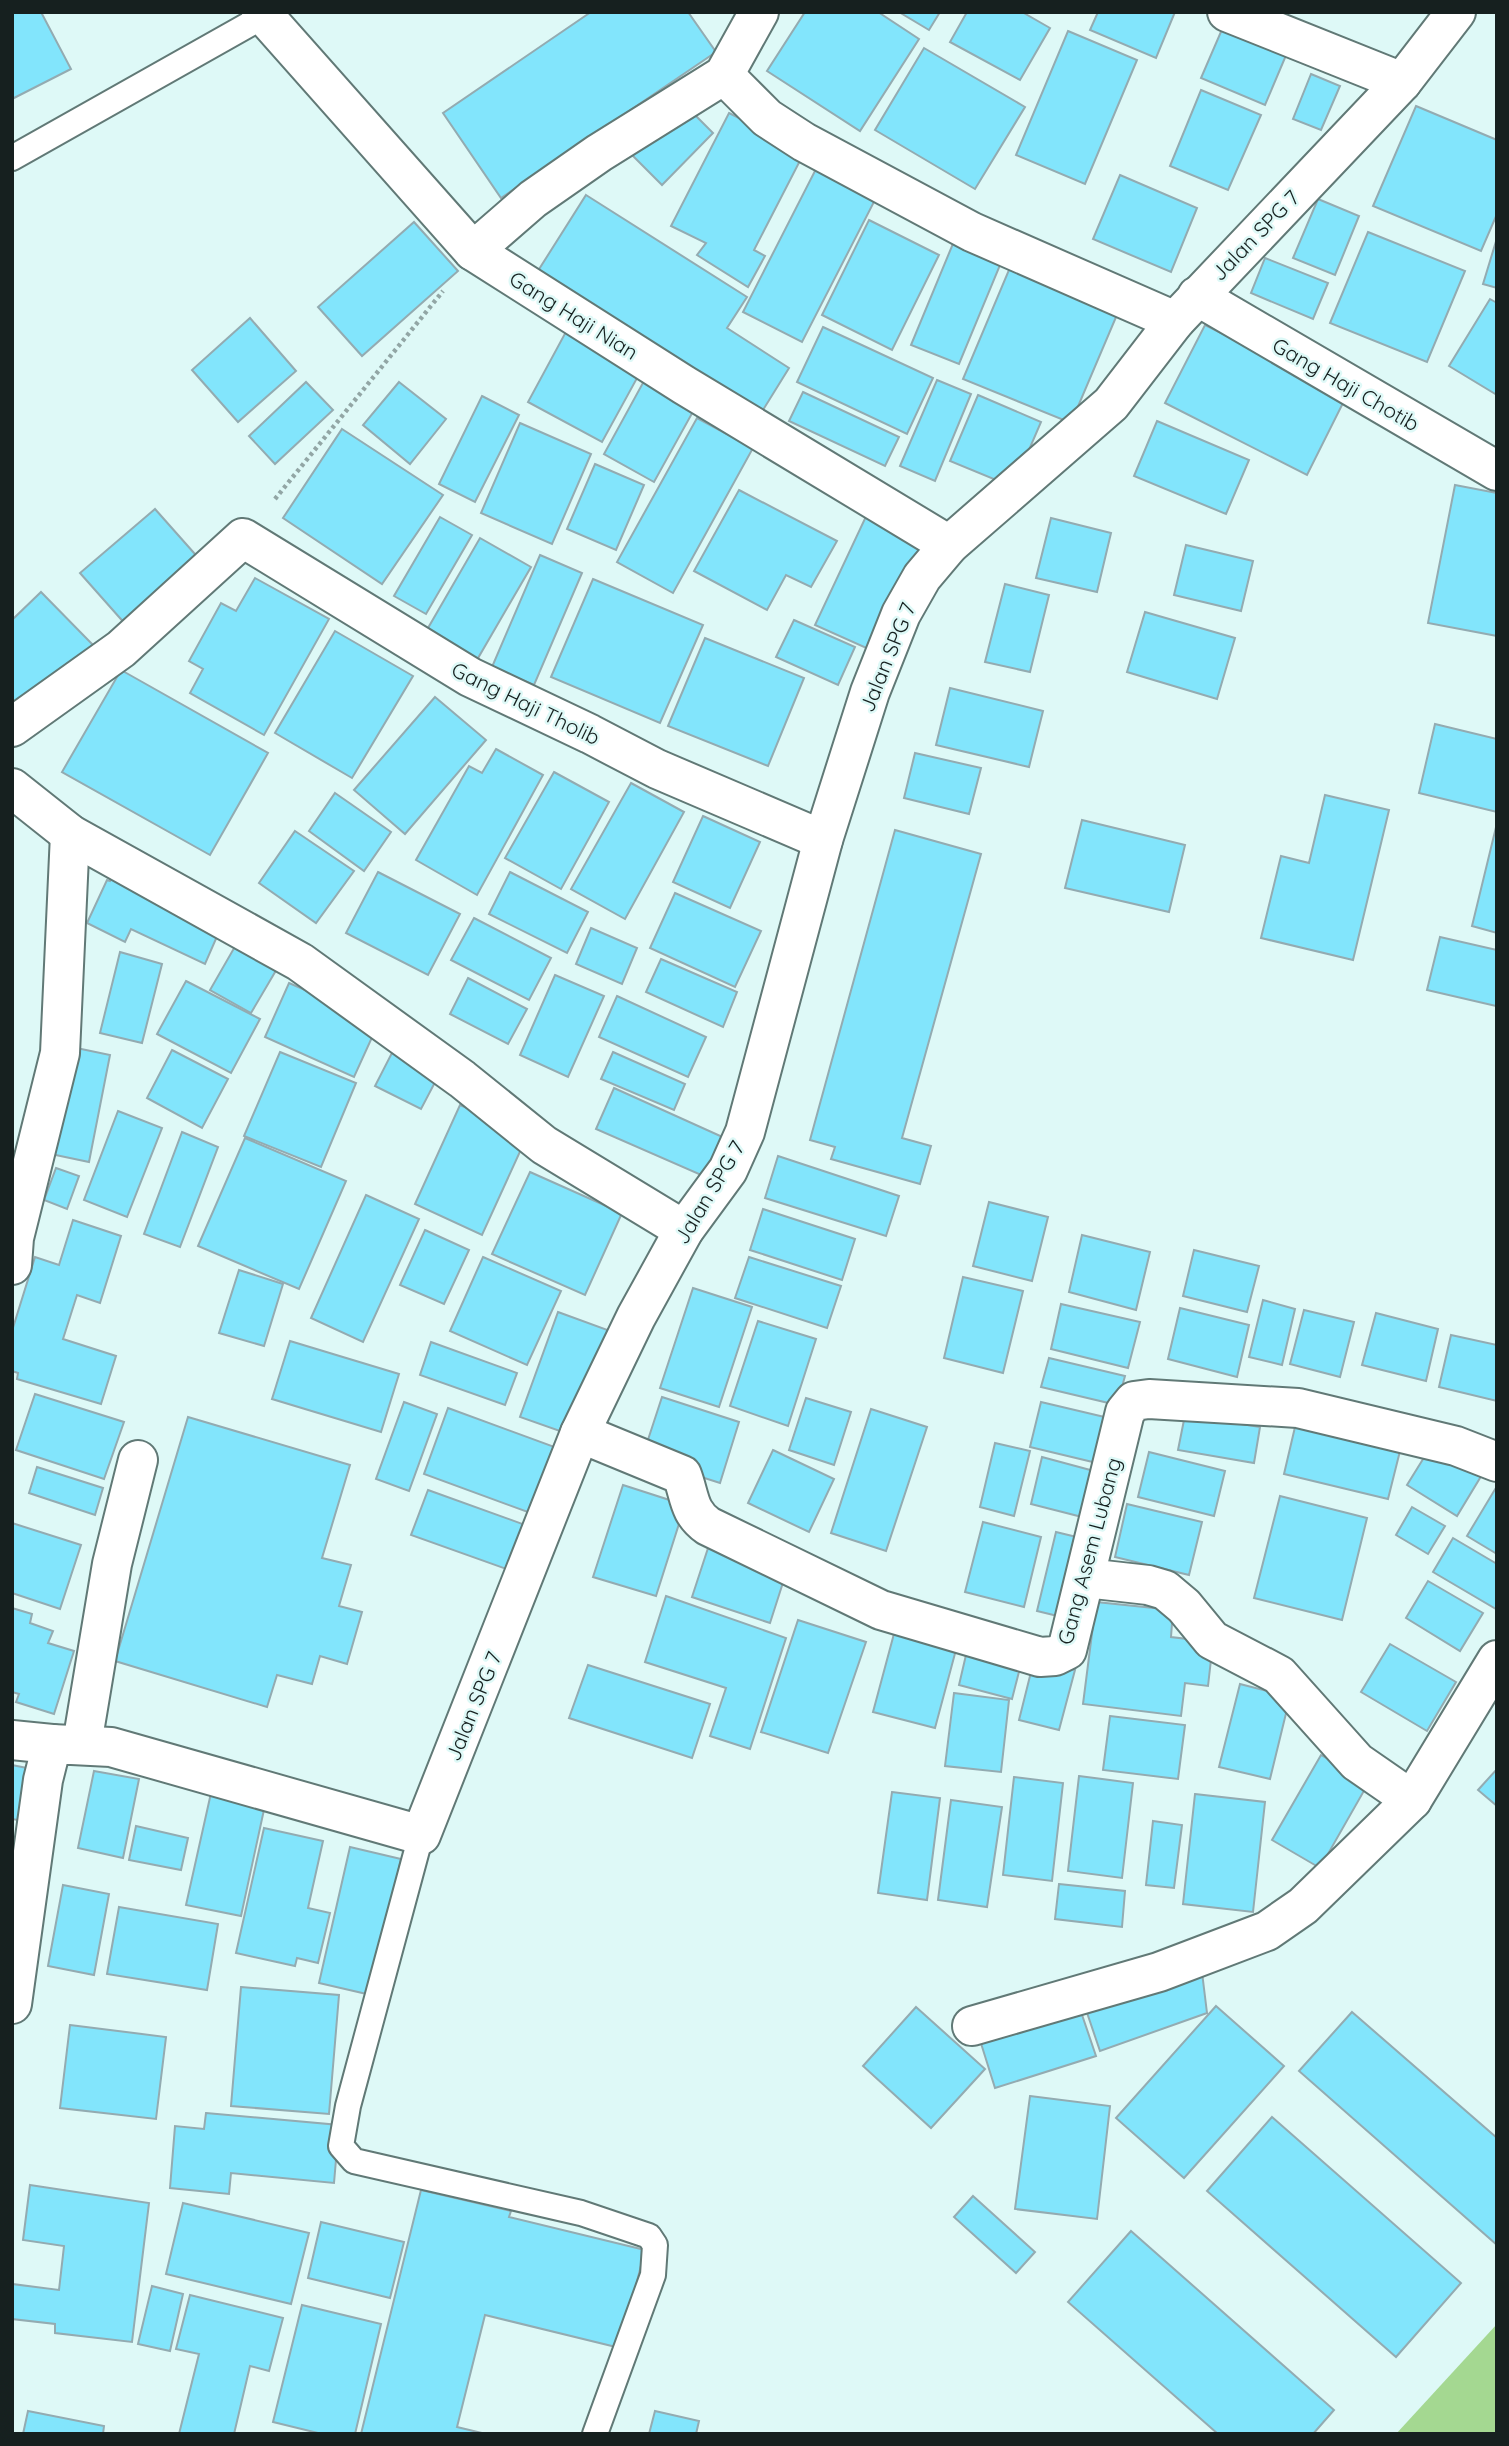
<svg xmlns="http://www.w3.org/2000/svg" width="1509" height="2446" font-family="Quicksand,sans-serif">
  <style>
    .green { fill: #a4d891 }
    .building { fill: #82e5fc; stroke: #93abb1; stroke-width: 2 }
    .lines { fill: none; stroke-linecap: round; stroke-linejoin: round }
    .service-casing { stroke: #617976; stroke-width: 28 }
    .minor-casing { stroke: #617976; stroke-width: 42 }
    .path { stroke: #92a6a5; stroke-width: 4.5; stroke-dasharray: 3.5 3.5; stroke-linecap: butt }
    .service { stroke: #fff; stroke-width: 24 }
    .minor { stroke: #fff; stroke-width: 38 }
    .labels { text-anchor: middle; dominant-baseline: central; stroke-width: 5; stroke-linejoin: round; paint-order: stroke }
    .street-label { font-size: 21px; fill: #16201f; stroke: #def9f7 }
  </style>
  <rect width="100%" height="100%" fill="#def9f7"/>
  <path class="green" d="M1497,2324V2434H1396Z"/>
  <g class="building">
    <path d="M12,12H41L71,69L12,99Z"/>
    <path d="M591,12H688L716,52L501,198L443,113Z"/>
    <path d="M805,12H878L919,39L860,131L767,71Z"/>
    <path d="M899,12H940L929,30Z"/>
    <path d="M967,12H1022L1050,28L1020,80L950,42Z"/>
    <path d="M1098,12H1175L1156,58L1090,30Z"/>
    <path d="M1223,27L1287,53L1265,105L1201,78Z"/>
    <path d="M1068,31L1137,60L1085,184L1016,155Z"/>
    <path d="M924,48L1025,107L975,189L875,130Z"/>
    <path d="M1311,74L1340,86L1321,130L1293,119Z"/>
    <path d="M1201,90L1261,115L1228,190L1170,166Z"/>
    <path d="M683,103L713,133L662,185L632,155Z"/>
    <path d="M1416,106L1497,140V214L1481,251L1373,206Z"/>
    <path d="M729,113L805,151L754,250L765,256L748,287L697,255L706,243L671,226Z"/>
    <path d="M818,165L878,194L802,342L743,312Z"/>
    <path d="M1120,175L1197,208L1171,272L1093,239Z"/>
    <path d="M586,195L747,297L727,328L789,368L763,410L536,274Z"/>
    <path d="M1318,199L1359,216L1335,275L1293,258Z"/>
    <path d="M869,220L939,255L892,350L822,315Z"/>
    <path d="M414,222L458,271L362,356L318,307Z"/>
    <path d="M1368,232L1465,271L1427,362L1330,323Z"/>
    <path d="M957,234L1005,253L959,364L911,345Z"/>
    <path d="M1497,238V288L1483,284Z"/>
    <path d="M1014,258L1122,303L1071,423L963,379Z"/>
    <path d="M1265,258L1328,283L1313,319L1251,293Z"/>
    <path d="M1490,299L1497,303V395L1449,366Z"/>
    <path d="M250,318L296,371L238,422L192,370Z"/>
    <path d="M1205,325L1347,395L1307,475L1165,403Z"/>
    <path d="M823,327L933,378L907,434L797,382Z"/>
    <path d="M568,328L642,369L602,442L528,402Z"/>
    <path d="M937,380L971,394L935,481L900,466Z"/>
    <path d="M644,381L695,408L654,482L604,454Z"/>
    <path d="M306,382L333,410L275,464L249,436Z"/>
    <path d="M399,382L446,419L410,464L363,425Z"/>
    <path d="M803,392L899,437L885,466L789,421Z"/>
    <path d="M978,395L1041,422L1013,487L950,461Z"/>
    <path d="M482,396L519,415L475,502L439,484Z"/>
    <path d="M697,418L753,448L673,593L617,562Z"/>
    <path d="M1157,421L1249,460L1226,514L1134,476Z"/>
    <path d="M520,423L591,454L552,544L481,513Z"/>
    <path d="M342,429L443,495L382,584L283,518Z"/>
    <path d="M595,464L644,485L616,550L567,529Z"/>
    <path d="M1455,485L1497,493V636L1428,623Z"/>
    <path d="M739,490L837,541L811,587L786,575L767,610L694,571Z"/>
    <path d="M155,509L202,562L127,626L80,573Z"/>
    <path d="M869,510L926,537L873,651L815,625Z"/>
    <path d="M440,517L472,535L426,614L394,596Z"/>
    <path d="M1051,518L1111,533L1097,592L1036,578Z"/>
    <path d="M480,538L531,567L474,665L424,635Z"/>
    <path d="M1186,545L1253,561L1241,611L1174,595Z"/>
    <path d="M540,555L582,573L534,685L492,667Z"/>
    <path d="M255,578L329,619L264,735L190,693L203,669L189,661L221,603L236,611Z"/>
    <path d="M593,579L703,625L660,723L551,677Z"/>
    <path d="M1005,584L1049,595L1030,672L985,662Z"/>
    <path d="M41,592L93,645L13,722L12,620Z"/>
    <path d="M1145,612L1235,638L1217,699L1127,672Z"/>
    <path d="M794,620L855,647L838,685L776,657Z"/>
    <path d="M335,631L413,676L352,778L275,733Z"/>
    <path d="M705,638L804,678L768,766L668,726Z"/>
    <path d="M121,670L268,753L210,855L62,772Z"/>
    <path d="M950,688L1043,711L1029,767L936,745Z"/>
    <path d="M435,697L486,740L405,834L354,790Z"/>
    <path d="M1435,724L1497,739V812L1419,793Z"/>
    <path d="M496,749L543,775L477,895L416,860L469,766L482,773Z"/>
    <path d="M915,753L981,768L969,814L904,798Z"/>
    <path d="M554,772L609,802L561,889L505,858Z"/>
    <path d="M631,783L684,812L625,919L571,889Z"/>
    <path d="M335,793L391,832L364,871L309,831Z"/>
    <path d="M1325,795L1389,810L1353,960L1261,938L1281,856L1309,863Z"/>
    <path d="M703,816L760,842L730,908L673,882Z"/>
    <path d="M1082,820L1185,845L1169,912L1065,888Z"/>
    <path d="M1497,823V933L1472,926Z"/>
    <path d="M895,830L981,854L902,1138L931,1146L920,1184L831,1159L835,1147L810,1140Z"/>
    <path d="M295,831L354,871L316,923L259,883Z"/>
    <path d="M378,872L460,914L428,975L346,933Z"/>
    <path d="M510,872L588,912L567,953L489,914Z"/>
    <path d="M113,876L222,925L205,964L131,929L125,942L87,923L107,880L110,881Z"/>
    <path d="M675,893L761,931L735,987L650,948Z"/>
    <path d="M474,918L551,958L529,1000L451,960Z"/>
    <path d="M591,928L637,948L622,984L576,964Z"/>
    <path d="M1440,937L1497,950L1496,1006L1427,990Z"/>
    <path d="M237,943L278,967L251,1013L210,990Z"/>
    <path d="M120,952L162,964L142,1043L100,1033Z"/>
    <path d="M661,959L737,992L723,1027L646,992Z"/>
    <path d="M555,975L604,996L568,1077L520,1055Z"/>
    <path d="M468,978L527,1009L508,1044L450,1014Z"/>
    <path d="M186,981L260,1019L231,1073L157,1034Z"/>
    <path d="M289,983L379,1022L354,1077L265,1037Z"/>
    <path d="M617,996L706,1037L688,1077L599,1037Z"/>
    <path d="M396,1045L442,1069L421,1109L375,1086Z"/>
    <path d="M67,1046L110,1055L89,1162L46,1153Z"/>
    <path d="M172,1050L228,1079L202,1128L147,1098Z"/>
    <path d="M280,1052L356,1083L321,1167L244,1136Z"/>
    <path d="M613,1052L685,1084L674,1110L601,1079Z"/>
    <path d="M614,1088L727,1139L708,1178L596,1129Z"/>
    <path d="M460,1105L528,1134L482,1235L415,1204Z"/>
    <path d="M118,1111L162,1128L127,1217L84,1200Z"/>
    <path d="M182,1132L218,1147L180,1247L144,1234Z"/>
    <path d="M245,1138L346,1181L299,1289L198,1246Z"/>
    <path d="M778,1156L899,1196L886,1236L765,1198Z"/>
    <path d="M56,1168L79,1176L67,1209L44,1200Z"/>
    <path d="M530,1172L622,1213L585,1295L492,1254Z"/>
    <path d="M366,1195L419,1219L363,1342L311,1318Z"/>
    <path d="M989,1202L1048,1217L1032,1281L973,1266Z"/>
    <path d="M763,1209L855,1239L842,1280L750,1250Z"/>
    <path d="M73,1220L121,1236L100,1303L77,1295L63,1339L116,1356L101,1404L17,1379L18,1373L12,1371V1331L35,1257L59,1265Z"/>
    <path d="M425,1230L469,1250L444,1304L400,1285Z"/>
    <path d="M1082,1235L1150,1252L1136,1310L1069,1292Z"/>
    <path d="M1194,1250L1259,1266L1247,1312L1183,1296Z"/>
    <path d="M483,1257L561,1291L527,1365L450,1331Z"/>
    <path d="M749,1257L841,1286L827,1328L735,1298Z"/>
    <path d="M239,1270L283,1284L264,1346L219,1333Z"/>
    <path d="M963,1277L1023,1291L1003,1373L944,1358Z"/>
    <path d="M693,1288L752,1307L719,1407L660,1388Z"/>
    <path d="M1263,1300L1295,1309L1282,1365L1249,1357Z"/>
    <path d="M1061,1304L1140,1322L1128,1368L1051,1349Z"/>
    <path d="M1180,1308L1249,1325L1237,1377L1168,1359Z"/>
    <path d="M1304,1310L1354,1322L1340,1377L1290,1364Z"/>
    <path d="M558,1312L613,1332L574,1436L520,1417Z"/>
    <path d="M1376,1313L1438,1329L1426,1381L1362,1365Z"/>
    <path d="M758,1321L816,1339L788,1426L730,1406Z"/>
    <path d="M1451,1335L1497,1345V1401L1439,1387Z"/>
    <path d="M290,1341L399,1374L381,1432L272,1399Z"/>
    <path d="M431,1342L517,1373L505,1405L420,1375Z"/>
    <path d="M1049,1358L1125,1376L1117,1405L1041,1387Z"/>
    <path d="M35,1394L124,1422L104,1479L16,1450Z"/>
    <path d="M662,1397L739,1422L720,1483L642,1458Z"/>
    <path d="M806,1398L851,1412L834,1465L789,1450Z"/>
    <path d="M404,1402L437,1414L409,1491L376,1479Z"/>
    <path d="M1041,1402L1113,1419L1101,1464L1030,1447Z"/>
    <path d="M448,1408L560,1449L536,1515L424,1474Z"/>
    <path d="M871,1409L927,1427L886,1551L831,1533Z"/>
    <path d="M1299,1410L1404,1435L1388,1499L1284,1474Z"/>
    <path d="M1185,1415L1260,1427L1254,1463L1178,1450Z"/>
    <path d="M188,1417L350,1465L322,1558L351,1565L339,1606L362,1612L347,1664L320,1656L312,1684L277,1675L267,1707L115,1661Z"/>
    <path d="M995,1443L1030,1451L1014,1516L980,1507Z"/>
    <path d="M1433,1443L1483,1473L1457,1516L1407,1485Z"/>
    <path d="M773,1450L834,1479L809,1532L748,1503Z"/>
    <path d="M1149,1452L1225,1471L1214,1516L1138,1497Z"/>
    <path d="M1042,1457L1094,1471L1082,1517L1031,1504Z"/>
    <path d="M37,1467L103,1488L95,1515L29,1493Z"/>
    <path d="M623,1485L685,1505L656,1596L593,1577Z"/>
    <path d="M1497,1486V1554L1467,1536Z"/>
    <path d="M428,1490L528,1526L512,1571L411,1535Z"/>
    <path d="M1280,1496L1367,1518L1342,1620L1254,1598Z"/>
    <path d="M1127,1504L1202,1522L1189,1575L1115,1557Z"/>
    <path d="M1412,1507L1445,1526L1428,1554L1396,1535Z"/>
    <path d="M983,1522L1041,1537L1024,1607L965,1592Z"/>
    <path d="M12,1523L81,1545L60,1609L12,1593Z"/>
    <path d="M1056,1532L1089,1540L1070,1619L1037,1611Z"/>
    <path d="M1453,1538L1497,1564L1496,1609L1433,1572Z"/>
    <path d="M710,1542L788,1567L770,1623L692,1597Z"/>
    <path d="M1428,1581L1483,1613L1460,1651L1406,1618Z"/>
    <path d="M666,1596L786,1638L750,1749L710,1736L726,1688L645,1662Z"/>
    <path d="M1096,1602L1173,1610L1171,1637L1213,1642L1208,1686L1185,1683L1181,1716L1083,1704Z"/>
    <path d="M12,1608L32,1614L30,1623L53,1631L48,1643L74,1651L54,1714L16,1702L19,1694L12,1692Z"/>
    <path d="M798,1620L866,1642L828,1753L761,1732Z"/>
    <path d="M895,1630L957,1646L935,1728L873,1712Z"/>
    <path d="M969,1642L1023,1656L1012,1699L959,1685Z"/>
    <path d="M1390,1644L1456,1682L1427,1731L1361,1692Z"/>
    <path d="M1034,1660L1075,1670L1059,1730L1019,1720Z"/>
    <path d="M588,1665L710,1704L692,1758L569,1718Z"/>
    <path d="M1240,1684L1290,1697L1270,1779L1219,1767Z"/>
    <path d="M954,1693L1009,1700L1001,1772L945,1766Z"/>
    <path d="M1110,1716L1185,1725L1178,1779L1103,1770Z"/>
    <path d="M1321,1755L1369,1782L1320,1868L1272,1840Z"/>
    <path d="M12,1765L32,1769L23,1821L12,1819Z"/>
    <path d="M1497,1769V1806L1478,1790Z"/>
    <path d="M94,1771L139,1779L123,1858L78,1848Z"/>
    <path d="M1079,1776L1133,1783L1122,1878L1068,1871Z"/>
    <path d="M1014,1777L1063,1783L1052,1881L1003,1875Z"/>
    <path d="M892,1792L940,1798L927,1900L878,1893Z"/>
    <path d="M211,1793L265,1805L241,1916L186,1905Z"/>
    <path d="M1195,1794L1265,1802L1253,1912L1183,1904Z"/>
    <path d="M951,1800L1002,1807L987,1907L938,1900Z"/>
    <path d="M1153,1821L1182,1825L1174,1888L1146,1885Z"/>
    <path d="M136,1826L188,1838L181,1870L129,1860Z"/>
    <path d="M264,1828L323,1841L308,1908L330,1913L318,1963L297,1958L295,1966L236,1953Z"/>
    <path d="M350,1847L401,1859L371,1995L319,1983Z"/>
    <path d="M1059,1884L1125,1891L1122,1927L1055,1919Z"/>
    <path d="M63,1885L109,1894L94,1975L48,1966Z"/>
    <path d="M119,1907L218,1924L207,1990L107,1974Z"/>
    <path d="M1201,1964L1207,2013L1100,2051L1083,2001Z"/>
    <path d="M241,1987L339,1995L329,2114L231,2106Z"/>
    <path d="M1079,2006L1096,2056L995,2088L979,2037Z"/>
    <path d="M1216,2006L1284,2066L1184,2178L1116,2118Z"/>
    <path d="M916,2007L985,2069L931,2128L863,2066Z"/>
    <path d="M1352,2012L1497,2138V2245L1299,2071Z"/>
    <path d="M70,2025L166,2037L156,2119L60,2108Z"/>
    <path d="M1030,2096L1110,2106L1097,2219L1015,2209Z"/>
    <path d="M206,2113L339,2125L334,2183L231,2173L229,2194L170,2188L175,2126L204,2129Z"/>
    <path d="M1272,2117L1461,2283L1396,2357L1207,2191Z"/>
    <path d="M30,2185L149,2203L132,2342L55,2333V2324L12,2319V2284L59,2290L64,2246L23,2240Z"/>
    <path d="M421,2190L511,2211L509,2217L645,2250L620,2348L485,2315L457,2427L486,2434H361Z"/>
    <path d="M973,2196L1035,2252L1016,2273L954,2217Z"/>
    <path d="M183,2203L309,2233L291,2304L166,2274Z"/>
    <path d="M321,2222L404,2242L390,2298L308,2278Z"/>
    <path d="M1131,2231L1334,2410L1313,2434H1218L1068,2302Z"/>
    <path d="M152,2286L183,2294L170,2351L138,2344Z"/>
    <path d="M190,2295L283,2318L269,2371L250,2366L234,2434H179L199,2354L176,2349Z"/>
    <path d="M302,2305L381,2324L355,2434H322L273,2422Z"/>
    <path d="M28,2411L104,2426L103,2434H23Z"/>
    <path d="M655,2411L699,2421L696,2434H649Z"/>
  </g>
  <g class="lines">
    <g class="service-casing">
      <g id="service">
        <path d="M12,158L271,12"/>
        <path d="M421,1835L348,2106L341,2146L354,2161L581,2213L649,2236L655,2245L653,2275L595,2434"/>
      </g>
    </g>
    <g class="minor-casing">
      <g id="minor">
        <path d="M261,12L473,251L684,385L949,545"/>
        <path d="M1227,12L1402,82"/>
        <path d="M724,75L767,118L804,142L972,232L1175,321"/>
        <path d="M473,251L533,199L599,153L724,75L759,12"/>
        <path d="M1197,296L1497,471"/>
        <path d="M12,727L121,649L243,538L470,677L590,734L657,769L823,840"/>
        <path d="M12,788L70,834L300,962L462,1079L544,1145L684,1230"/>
        <path d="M12,1265L14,1238L60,1053L70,834"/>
        <path d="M580,1433L682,1475C690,1496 688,1512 708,1526L881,1610L1040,1657L1055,1656L1067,1650L1125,1412L1134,1401L1149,1399L1298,1408L1456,1446L1497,1462"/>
        <path d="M1086,1578L1148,1585L1165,1590L1184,1606L1212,1640L1279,1675L1357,1762L1412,1800"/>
        <path d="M12,1740L52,1744"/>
        <path d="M82,1744L112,1564L138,1460"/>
        <path d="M12,2004L43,1780L52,1744L111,1747L421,1835L580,1433L636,1317L684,1230L728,1170L745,1132L823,840L870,692L901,614L922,577L949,545L1111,404L1175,321L1402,82L1456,12"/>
        <path d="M972,2026L1159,1972L1267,1931L1303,1906L1412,1800L1497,1660"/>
      </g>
    </g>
    <path class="path" d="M275,499L443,291"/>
    <use href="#service" class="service"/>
    <use href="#minor" class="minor"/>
  </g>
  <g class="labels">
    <g class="street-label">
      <text transform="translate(1255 235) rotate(-46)">Jalan SPG 7</text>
      <text transform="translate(574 315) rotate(32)">Gang Haji Nian</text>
      <text transform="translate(1346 384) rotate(30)">Gang Haji Chotib</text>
      <text transform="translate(887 657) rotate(-68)">Jalan SPG 7</text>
      <text transform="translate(526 703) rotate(26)">Gang Haji Tholib</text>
      <text transform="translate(709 1192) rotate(-59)">Jalan SPG 7</text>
      <text transform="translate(1089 1551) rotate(-75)">Gang Asem Lubang</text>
      <text transform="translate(473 1706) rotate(-68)">Jalan SPG 7</text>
    </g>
  </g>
  <rect width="1509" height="2446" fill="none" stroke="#16201f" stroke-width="28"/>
</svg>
